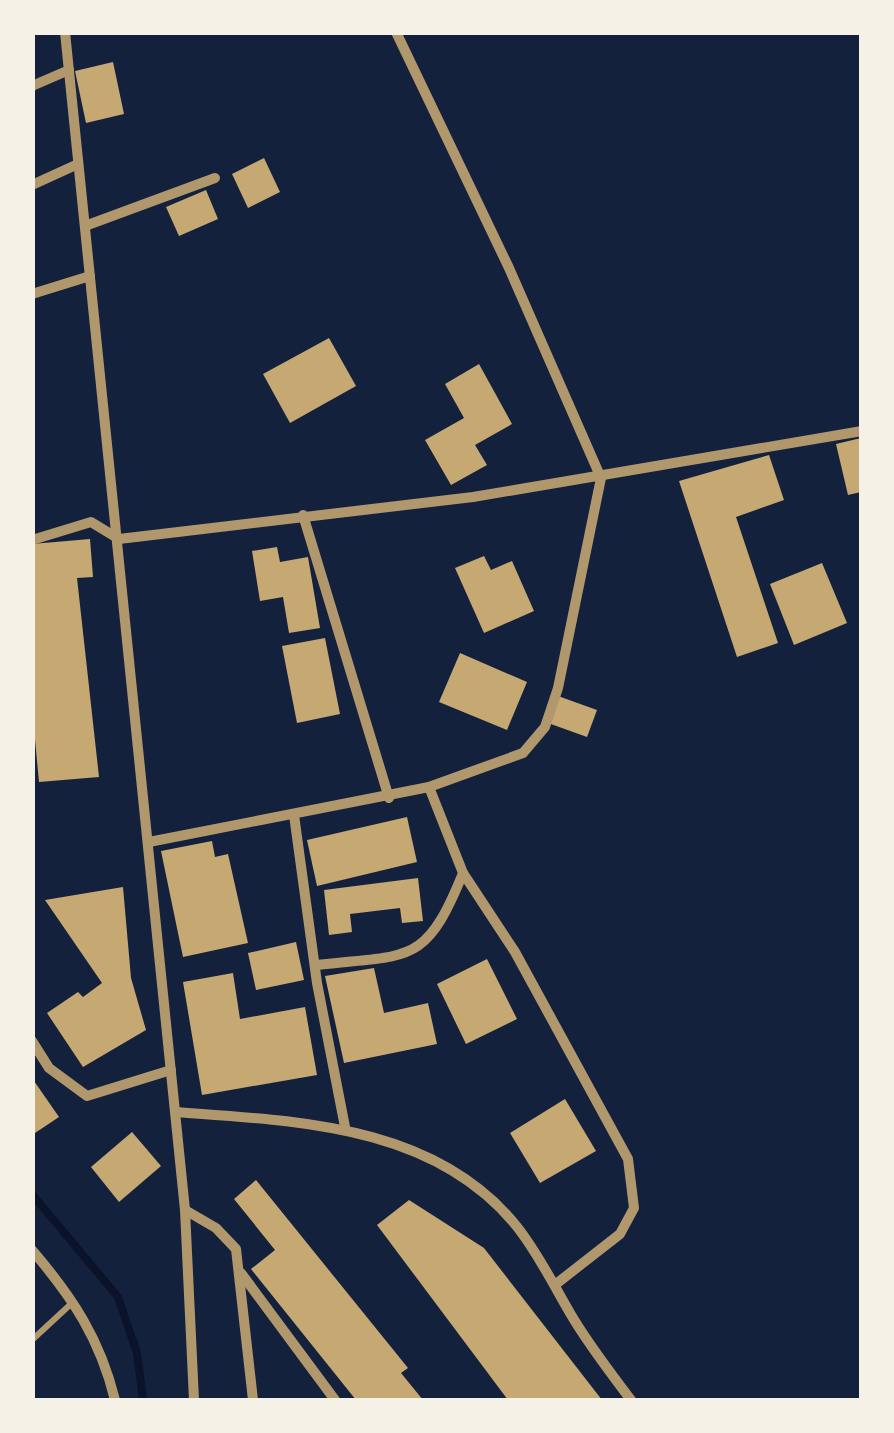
<svg xmlns="http://www.w3.org/2000/svg" width="894" height="1433" font-family="'Space Grotesk',sans-serif">
  <style>
    .lines { fill: none; stroke-linecap: round; stroke-linejoin: round }
    .stream { stroke: #0b132b; stroke-width: 8 }
    .building { fill: #c6a872 }
    .service { stroke: #b1986c; stroke-width: 6 }
    .minor { stroke: #b1986c; stroke-width: 10 }
  </style>
  <rect width="100%" height="100%" fill="#14213d"/>
  <g class="lines">
    <path class="stream" d="M32,1194L118,1297L137,1353L143,1400"/>
  </g>
  <g class="building">
    <path d="M113,62L124,114L86,123L75,71Z"/>
    <path d="M264,158L280,192L248,208L232,174Z"/>
    <path d="M206,190L218,219L179,236L166,207Z"/>
    <path d="M329,338L356,386L290,423L263,374Z"/>
    <path d="M479,364L512,424L475,445L487,465L451,485L425,440L464,418L445,384Z"/>
    <path d="M861,438V492L848,495L836,444Z"/>
    <path d="M769,455L784,500L736,517L778,643L737,657L679,481Z"/>
    <path d="M90,539L93,577L77,578L99,777L39,782L32,708V544Z"/>
    <path d="M277,547L280,562L308,557L320,628L289,633L283,597L260,601L252,551Z"/>
    <path d="M484,556L491,570L512,561L534,611L484,633L455,568Z"/>
    <path d="M822,563L847,623L794,645L770,584Z"/>
    <path d="M325,638L340,714L297,723L282,646Z"/>
    <path d="M460,653L527,682L507,730L439,702Z"/>
    <path d="M558,696L597,710L587,737L548,723Z"/>
    <path d="M407,817L417,862L317,886L307,840Z"/>
    <path d="M212,841L215,857L228,854L248,943L183,957L161,851Z"/>
    <path d="M418,878L423,921L402,923L400,908L350,914L352,932L329,935L324,890Z"/>
    <path d="M123,887L131,978L146,1030L83,1067L47,1013L78,992L83,997L102,983L45,900Z"/>
    <path d="M296,942L304,980L256,990L248,953Z"/>
    <path d="M487,959L517,1019L466,1044L437,984Z"/>
    <path d="M374,968L384,1013L428,1003L437,1044L344,1063L325,976Z"/>
    <path d="M233,973L240,1019L305,1007L317,1075L202,1095L183,982Z"/>
    <path d="M32,1078L59,1117L32,1135Z"/>
    <path d="M565,1099L596,1151L540,1183L510,1133Z"/>
    <path d="M132,1132L161,1166L119,1202L91,1167Z"/>
    <path d="M256,1180L408,1368L401,1373L423,1400H356L251,1269L275,1250L234,1199Z"/>
    <path d="M409,1200L484,1248L602,1400H508L377,1225Z"/>
  </g>
  <g class="lines">
    <path class="service" d="M32,1340L72,1303"/>
    <g class="minor">
      <path d="M65,32L185,1210L194,1400"/>
      <path d="M32,86L69,70"/>
      <path d="M32,185L78,164"/>
      <path d="M85,226L215,178"/>
      <path d="M32,294L90,276"/>
      <path d="M303,515L389,798"/>
      <path d="M32,540L91,522L119,539L473,497L862,431"/>
      <path d="M294,815L317,983L345,1127"/>
      <path d="M149,842L429,787"/>
      <path d="M463,873L515,952L628,1159L634,1208L620,1234L556,1284"/>
      <path d="M317,965C410,954 425,967 463,873L429,787L523,753L545,727L558,688L601,478L509,268L396,32"/>
      <path d="M32,1041L49,1068L87,1096L171,1070"/>
      <path d="M175,1112C296,1121 436,1124 518,1228C539,1255 553,1284 570,1313C588,1344 610,1372 631,1400"/>
      <path d="M185,1210L216,1228L236,1249L253,1400"/>
      <path d="M32,1250C73,1298 100,1339 115,1400"/>
      <path d="M241,1273L335,1400"/>
    </g>
  </g>
  <rect width="894" height="1433" fill="none" stroke="#f6f1e7" stroke-width="70"/>
</svg>
